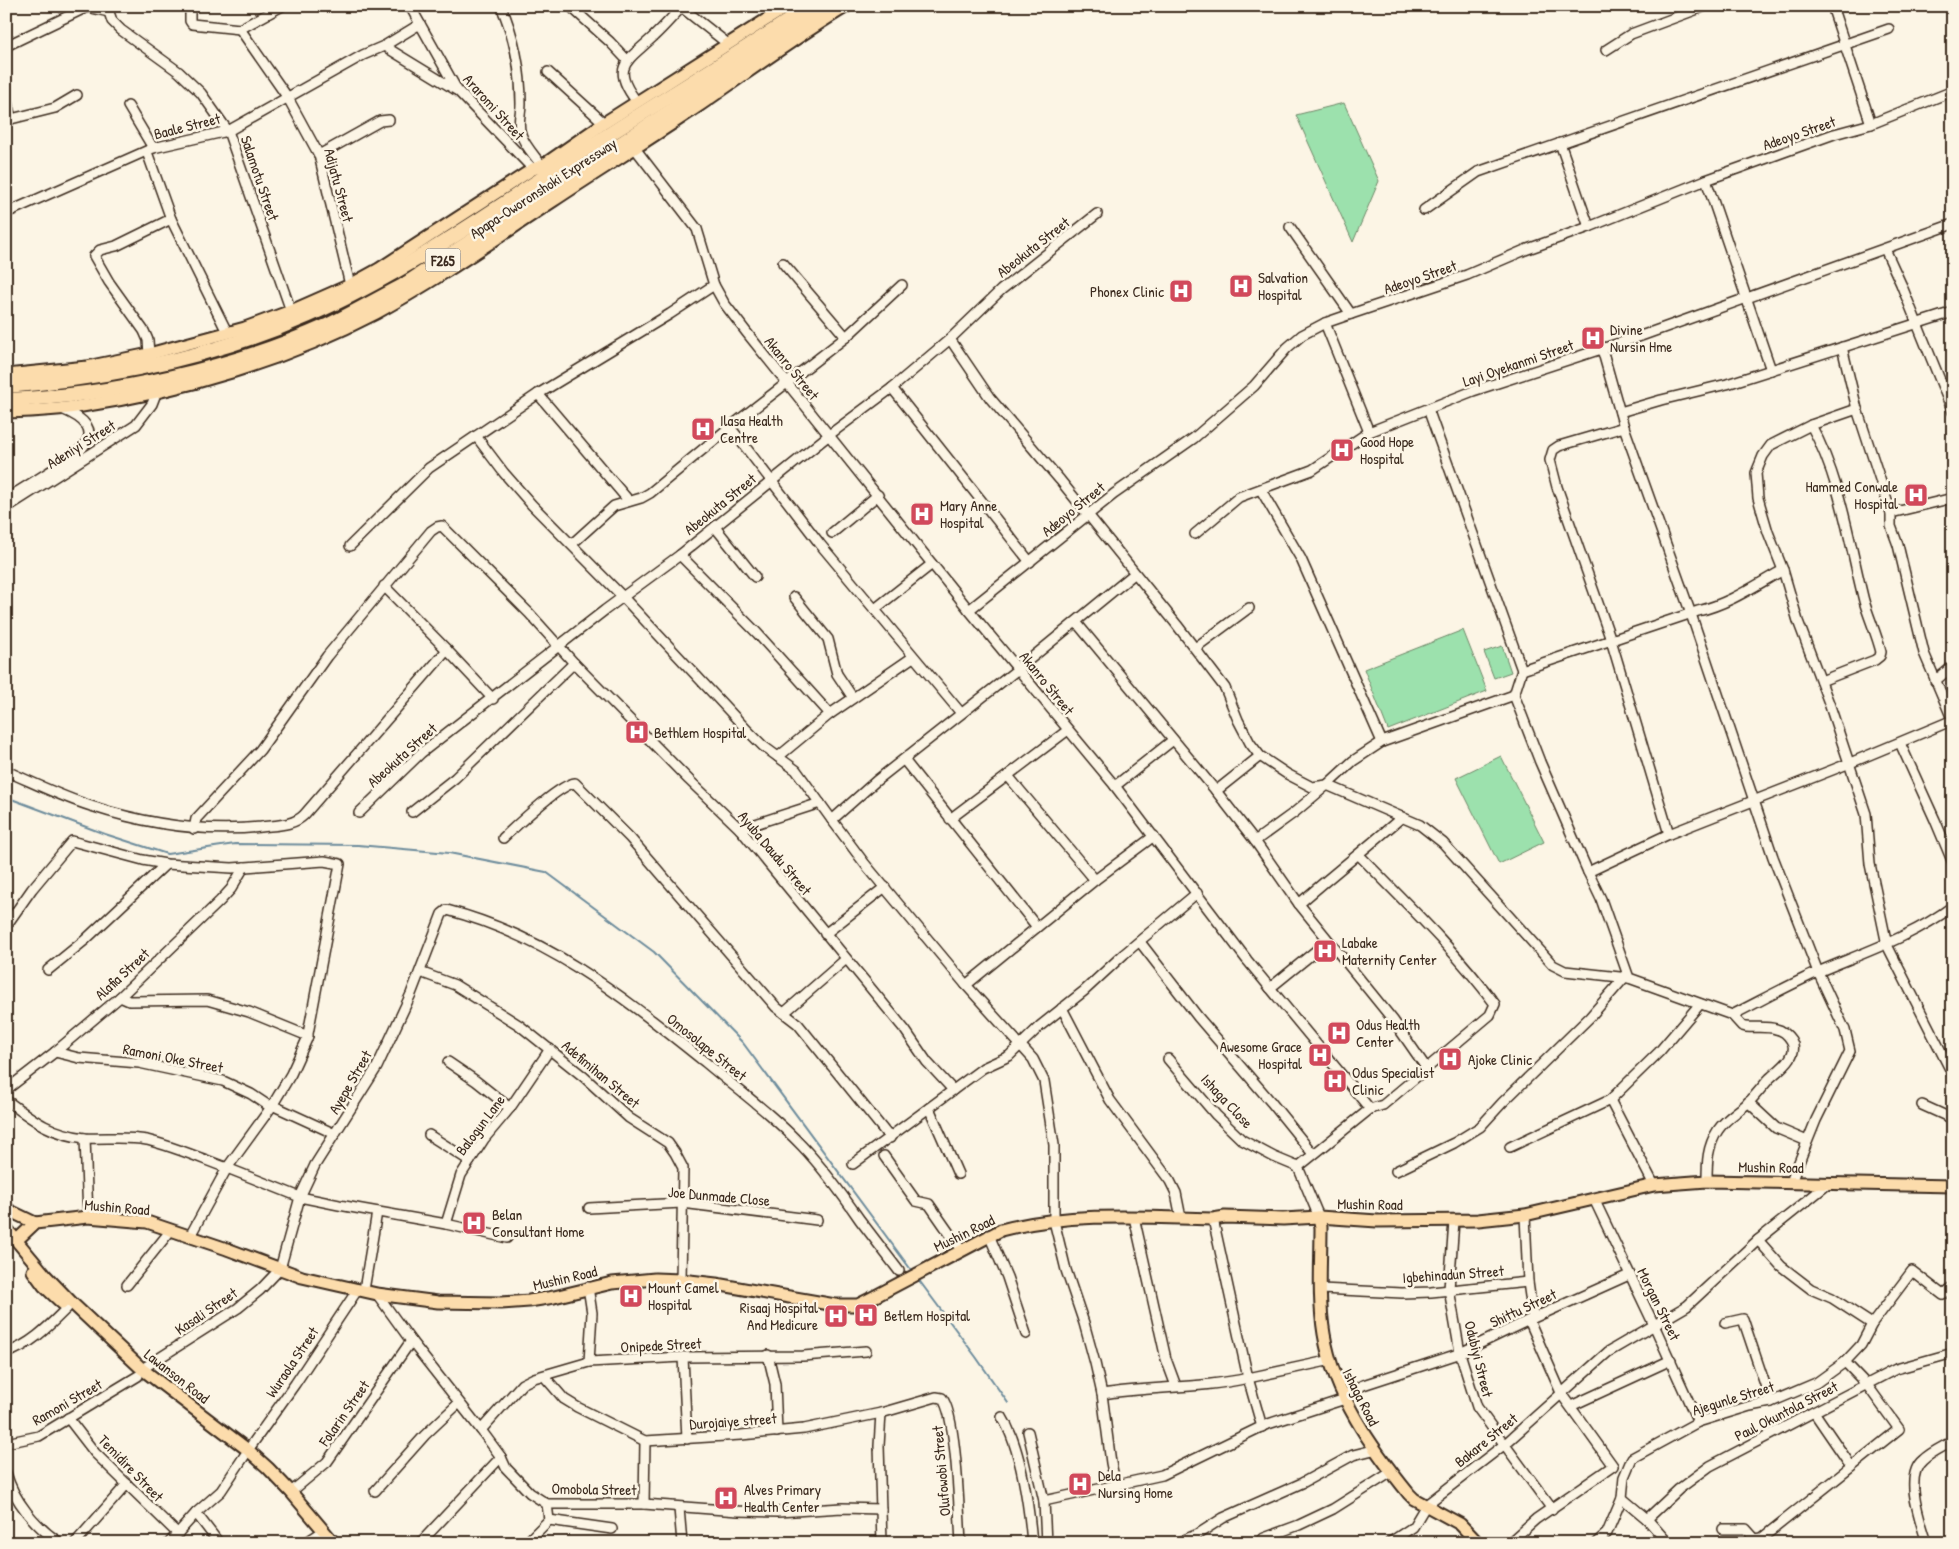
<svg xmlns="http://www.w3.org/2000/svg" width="1959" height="1549" font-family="'Patrick Hand',sans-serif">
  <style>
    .grass { fill: #9ce1ad; stroke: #6c8666 }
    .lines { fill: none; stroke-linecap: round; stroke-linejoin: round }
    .stream { stroke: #6d8c9c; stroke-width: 2 }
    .minor-casing { stroke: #3b2a1e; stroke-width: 12 }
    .major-casing { stroke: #3b2a1e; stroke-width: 15 }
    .highway-casing { stroke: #3b2a1e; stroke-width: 18 }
    .minor { stroke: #fcf5e5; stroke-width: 9 }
    .major { stroke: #fcdcac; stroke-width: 11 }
    .highway { stroke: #fcdcac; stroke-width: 14 }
    .labels { text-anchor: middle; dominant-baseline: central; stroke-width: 5; stroke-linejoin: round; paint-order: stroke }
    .shield { fill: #fcf5e5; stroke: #75675a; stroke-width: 1 }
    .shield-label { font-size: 14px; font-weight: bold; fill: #3b2a1e }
    .street-label { font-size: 15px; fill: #3b2a1e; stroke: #fcf5e5 }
    .poi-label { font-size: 15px; fill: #3b2a1e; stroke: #fcf5e5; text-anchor: start }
  </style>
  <rect width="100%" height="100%" fill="#fcf5e5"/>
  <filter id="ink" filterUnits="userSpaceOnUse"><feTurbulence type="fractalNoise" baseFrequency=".02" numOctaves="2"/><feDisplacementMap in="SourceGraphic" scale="10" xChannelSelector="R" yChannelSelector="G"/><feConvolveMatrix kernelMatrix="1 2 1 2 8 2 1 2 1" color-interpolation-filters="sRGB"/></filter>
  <g filter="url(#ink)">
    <g class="grass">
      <path d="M1344,103L1379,181L1353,242L1296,115Z"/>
      <path d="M1463,630L1487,691L1388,730L1364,669Z"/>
      <path d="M1502,646L1511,672L1494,678L1484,652Z"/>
      <path d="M1501,756L1544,842L1499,864L1456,778Z"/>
    </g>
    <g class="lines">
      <g class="stream">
        <path d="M6,797L105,834L167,854L235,844L358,845L449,853L546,872L654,952L743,1043L912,1271"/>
        <path d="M918,1279L976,1357L1008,1403"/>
      </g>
      <g class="minor-casing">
        <g id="minor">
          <path d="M190,6V21L192,24L240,29L282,6"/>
          <path d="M410,6L457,90L533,169"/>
          <path d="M501,6C515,38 521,69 521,104C521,114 517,123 521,134C524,145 535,156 542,166"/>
          <path d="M570,6L610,42L627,60"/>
          <path d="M680,6L728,44"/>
          <path d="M1832,6L1871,124"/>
          <path d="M109,12L112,21L121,30L179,72L201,93L228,131L291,311"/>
          <path d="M240,29L288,98L319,155L350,285"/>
          <path d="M6,46L87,7L109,12"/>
          <path d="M384,46L456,90"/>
          <path d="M1606,50L1631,34L1706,6"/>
          <path d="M548,72L604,123"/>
          <path d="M6,97L11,119"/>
          <path d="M637,102C609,66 628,61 654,36C664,27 672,17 681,8"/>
          <path d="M128,106L153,148"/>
          <path d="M6,122L11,119L55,108L77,95"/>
          <path d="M1560,143L1589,227"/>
          <path d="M634,147L697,229L714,285L724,303L747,333L969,610L1115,786L1247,960L1370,1109L1298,1167L1319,1217"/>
          <path d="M147,152L171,219L227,332"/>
          <path d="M319,155L380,121L389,120"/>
          <path d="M1706,180L1771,370"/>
          <path d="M1424,210L1478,172L1889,29"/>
          <path d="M6,213L153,148L228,131L363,55L384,46L420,24"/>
          <path d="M1290,227L1351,314"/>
          <path d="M1885,249L1901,284L1953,412"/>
          <path d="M783,263L846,337"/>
          <path d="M1325,323L1369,432"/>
          <path d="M950,339L990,398L1060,480L1177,625L1225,688L1238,720L1250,743L1260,756L1287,774L1312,787L1327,785L1420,825L1443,843L1553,965L1565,971L1629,978"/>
          <path d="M1842,347L1857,409L1891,513V526L1898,545L1924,653L1953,721"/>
          <path d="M1602,349L1624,427L1691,614L1773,857L1818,972L1845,1030L1850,1051L1816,1120L1791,1182"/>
          <path d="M149,354L148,340L144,331L109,282L94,256L100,250L116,246L171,219"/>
          <path d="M892,388L1030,562"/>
          <path d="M538,394L629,501"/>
          <path d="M1428,409L1522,670L1514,695L1540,762L1588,872L1601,899L1629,978L1732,1015C1760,1001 1789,985 1818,972C1865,952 1912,937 1953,906"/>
          <path d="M1857,409L1811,425L1771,445L1763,456L1756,473L1758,498L1768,532L1783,570L1798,621L1829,703L1866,814L1870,864L1887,945L1953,1075"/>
          <path d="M1620,412L1661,400L1727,384L1953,312"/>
          <path d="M1811,425C1841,480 1849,542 1864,601C1869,618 1877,635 1881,652L1880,656L1875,660L1821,681"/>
          <path d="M730,427L820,544L961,713"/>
          <path d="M1624,427L1559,446L1553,450L1550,460L1557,487L1611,640L1669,834"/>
          <path d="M476,436L504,473L532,505L623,597L748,731L763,746L796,770L832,820"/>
          <path d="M1261,490L1301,559L1382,742"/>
          <path d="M6,499C20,490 35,481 49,472C79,454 115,431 62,409"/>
          <path d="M6,508L136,425L152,404L157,391"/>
          <path d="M1891,513L1953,498"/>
          <path d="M715,527L755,577"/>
          <path d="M832,533L878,495"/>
          <path d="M1195,534L1239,497L1312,470L1369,432L1473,391L1638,337L1953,224"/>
          <path d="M572,544L614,506L641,498L650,493L730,427L846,337L902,285"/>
          <path d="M350,546L429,468L538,394L670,314L714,285"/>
          <path d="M680,555L757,633L830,714"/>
          <path d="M384,586L447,650"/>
          <path d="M794,597L828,639L837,674L853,698"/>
          <path d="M875,609L932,564"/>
          <path d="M969,610L1114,494L1194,438L1254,386L1287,348L1302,335L1325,323L1351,314L1467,275L1525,250L1589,227L1706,180L1834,134L1871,124L1953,91"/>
          <path d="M1076,622L1216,791L1255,841L1299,904L1393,1020L1427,1069"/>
          <path d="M1195,648L1249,608"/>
          <path d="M1522,670L1698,611C1729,604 1756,585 1783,570"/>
          <path d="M1935,681L1953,666"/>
          <path d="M1900,743L1935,820L1953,863"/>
          <path d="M778,757L830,714L913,657"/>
          <path d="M904,760L1037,927"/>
          <path d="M6,771C34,783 62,797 91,806C146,824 203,833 261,827C276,825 293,826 304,815L447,650L493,699"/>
          <path d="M1008,776L1095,880"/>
          <path d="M1115,786L1173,740"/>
          <path d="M1216,791L1260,756"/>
          <path d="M412,812L455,778L574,663"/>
          <path d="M359,813L421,753L605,610L680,555L829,435L892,388L950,339L1001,290L1097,214"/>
          <path d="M950,819L1068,730"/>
          <path d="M194,829L196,819L260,750L327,656L431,531L437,527L442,526L529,613L574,663L689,780L740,829L905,1030L927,1062L953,1090"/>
          <path d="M740,829L820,803"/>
          <path d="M503,838C516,826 560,784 575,783L630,838L776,1007L798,1024L890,1138"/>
          <path d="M1255,841L1295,812L1327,785L1353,761L1382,742L1514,695"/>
          <path d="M1359,855C1406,903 1455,950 1495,1004L1490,1015L1383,1105L1370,1109"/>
          <path d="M1588,872L1669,834L1850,763L1953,720"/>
          <path d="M1299,904C1333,874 1368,847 1402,817"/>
          <path d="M6,926L32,889L72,841L143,860L166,864L232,868L324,861L340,864L307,1039L291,1074L272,1106L227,1168L300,1197L339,1205L446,1224L507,1238"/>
          <path d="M825,934L885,887"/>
          <path d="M1140,942L1198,1017L1271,1102L1313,1154"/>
          <path d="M48,970L85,940L166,864"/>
          <path d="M420,972L455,985L519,1025L584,1077L629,1118L668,1143L675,1153L683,1168L681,1280"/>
          <path d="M966,985L1095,880L1154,836"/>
          <path d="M1270,988L1328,941"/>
          <path d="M120,997L129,1001L207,1000L249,1012L308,1036"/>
          <path d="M1062,1008L1110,1100L1170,1181L1176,1193L1181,1218"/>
          <path d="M784,1013L846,959"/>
          <path d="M55,1052L79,1058L139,1063L223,1081L251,1094L269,1106H274L335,1134"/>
          <path d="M1168,1059L1216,1115L1242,1140L1274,1157L1298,1167"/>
          <path d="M448,1062L476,1081L510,1108"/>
          <path d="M6,1090L55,1052L120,997L220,901L231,889L244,867"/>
          <path d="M6,1100C33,1120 50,1134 85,1138C106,1139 126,1136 147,1140C175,1147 200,1158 227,1168L190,1236"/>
          <path d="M1610,1100L1654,1185"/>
          <path d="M1748,1102L1776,1128L1807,1141"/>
          <path d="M1922,1105L1953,1119"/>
          <path d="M929,1108L958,1174"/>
          <path d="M429,1135L470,1161"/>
          <path d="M85,1138L88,1217"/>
          <path d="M1510,1147L1610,1100L1659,1052L1700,1004"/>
          <path d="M884,1156L916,1201L929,1204L961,1250"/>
          <path d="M853,1164L983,1068L1009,1056L1040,1026L1084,991L1124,954L1197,893"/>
          <path d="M1396,1171L1454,1143L1480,1127L1502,1103L1590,1017L1624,978"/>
          <path d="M1707,1181C1707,1162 1707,1147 1718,1130C1726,1118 1738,1112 1749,1102C1756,1095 1762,1087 1769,1079C1778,1070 1801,1056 1791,1040C1788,1035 1782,1030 1776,1029C1767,1026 1756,1028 1746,1027L1742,1026L1732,1015"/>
          <path d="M1594,1199L1654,1325L1698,1422"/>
          <path d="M589,1208L682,1203L817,1220"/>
          <path d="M1525,1215L1528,1282L1533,1318"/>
          <path d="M1134,1217L1166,1359L1176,1386"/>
          <path d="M1454,1221L1449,1289L1460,1353L1477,1407L1552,1509"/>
          <path d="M446,1224L461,1175L484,1139L510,1108L550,1049"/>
          <path d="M989,1235L1007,1277L1026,1334"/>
          <path d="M1758,1240L1781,1266L1811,1289L1832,1298L1872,1324"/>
          <path d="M127,1285L171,1230"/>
          <path d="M588,1287L592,1313L589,1362"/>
          <path d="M1321,1289L1402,1293L1431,1292L1528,1282"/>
          <path d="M364,1290L377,1212"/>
          <path d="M377,1294L411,1341L481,1430L501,1457L506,1468L530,1493L547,1504H644L738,1511L778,1512L842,1508L881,1509"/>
          <path d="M1725,1323L1743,1319L1771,1402"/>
          <path d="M6,1353C31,1345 49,1326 67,1308"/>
          <path d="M768,1355L775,1384L777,1432"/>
          <path d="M683,1357L687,1439"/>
          <path d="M142,1369L238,1308L260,1290L280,1269L300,1197L315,1165L377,1067L411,994L442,914L447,910C550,937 623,997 705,1062C737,1089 773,1115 802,1146C824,1169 842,1194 860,1220C873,1237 886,1254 899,1271"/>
          <path d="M544,1376L564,1399L577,1407L645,1441L741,1435L804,1429L881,1413L936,1397L942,1398C957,1416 959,1515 961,1543"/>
          <path d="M1102,1394C1150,1386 1200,1389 1248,1378L1213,1219"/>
          <path d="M1344,1396L1363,1385L1458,1354L1529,1320L1629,1275"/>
          <path d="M1571,1406L1671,1360"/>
          <path d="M1814,1412L1851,1466"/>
          <path d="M881,1413L879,1446L882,1543"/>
          <path d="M1002,1417C1021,1447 1029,1507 1032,1543"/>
          <path d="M68,1418L95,1453L178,1534"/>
          <path d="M1262,1427L1248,1378L1327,1361"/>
          <path d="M481,1430L522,1384L534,1378L589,1362L683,1357L803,1356L866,1351"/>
          <path d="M1028,1432L1044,1501L1046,1543"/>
          <path d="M6,1443L39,1436L138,1376"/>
          <path d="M248,1450L295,1384L358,1289"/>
          <path d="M6,1473C14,1501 35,1526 60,1543"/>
          <path d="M1116,1486L1111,1463L1102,1394L1095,1363L1084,1323L1066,1270L1054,1221V1145L1044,1081L1033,1059L966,985L865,864L832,820L876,781L1018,669L1134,574"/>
          <path d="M375,1491L425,1435L459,1403"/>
          <path d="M291,1492L327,1462L411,1341"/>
          <path d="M1622,1498L1647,1519L1668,1543"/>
          <path d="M1044,1501L1162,1475L1265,1425L1342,1400"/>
          <path d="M644,1504L645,1441"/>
          <path d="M679,1508L682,1543"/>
          <path d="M196,1513L219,1543"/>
          <path d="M1647,1519L1679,1489L1710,1466L1896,1369L1953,1353"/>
          <path d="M549,1520L612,1529"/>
          <path d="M1723,1529H1746L1755,1539L1762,1538L1899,1429L1867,1385L1845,1362"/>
          <path d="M75,1543L127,1484"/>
          <path d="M169,1543L196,1513L221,1491L245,1455"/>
          <path d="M305,1543L319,1534"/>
          <path d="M420,1543L501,1457"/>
          <path d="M526,1543L549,1520L547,1504"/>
          <path d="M1177,1543L1198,1534L1223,1518L1302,1483L1353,1455L1373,1450"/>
          <path d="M1258,1543L1264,1538L1299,1525L1333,1509L1390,1473"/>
          <path d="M1389,1543L1413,1527L1426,1505L1505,1444L1608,1352L1687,1306L1758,1240L1828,1184"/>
          <path d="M1509,1543L1536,1519L1613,1466L1562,1395L1529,1320"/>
          <path d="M1596,1543L1607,1533L1622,1498L1624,1477L1632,1458L1698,1422L1750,1406L1771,1402L1816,1383L1845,1362L1861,1345L1872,1324L1912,1271L1943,1295L1953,1287"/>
          <path d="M1927,1543C1921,1522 1903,1476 1923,1460C1931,1452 1943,1447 1953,1441"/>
        </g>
      </g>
      <g class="major-casing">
        <g id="major">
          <path d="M6,375L87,367L149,354L245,328L291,311L350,285L379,269L533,169L542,166L604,123L788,6"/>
          <path d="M6,412C31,411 57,410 82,406C183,391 286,360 376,313C437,280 495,239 553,201C601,169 650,139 697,107C747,73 795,37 847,6"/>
          <path d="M6,1209L35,1223"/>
          <path d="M1319,1217L1321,1227C1321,1263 1318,1298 1324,1334C1334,1395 1371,1447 1409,1494L1414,1499L1460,1524L1478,1543"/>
          <path d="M6,1228L46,1276L73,1304L142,1369L248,1450L268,1468L291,1492L334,1543"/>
          <path d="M17,1240L35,1223L88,1217L147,1222L227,1249L302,1277L377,1294L438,1302L501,1303L529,1301L554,1297L612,1283L655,1279L681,1280L716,1284L835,1305H858L868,1300L1001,1230C1070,1212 1143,1217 1213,1219L1225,1217L1283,1219L1319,1217L1377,1221L1478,1220L1525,1215L1654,1185L1707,1181L1953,1186"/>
          <path d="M33,1271L44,1286L62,1303"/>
        </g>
      </g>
      <g class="highway-casing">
        <g id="highway">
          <path d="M6,386C110,378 214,357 309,315C408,272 496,208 585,150C660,101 737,55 811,6"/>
          <path d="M6,400C111,396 231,369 327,326C352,314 376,300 401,287L832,6"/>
        </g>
      </g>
      <use href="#minor" class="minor"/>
      <use href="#major" class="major"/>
      <use href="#highway" class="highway"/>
    </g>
  </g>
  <defs>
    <g id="hospital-square" transform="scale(1.25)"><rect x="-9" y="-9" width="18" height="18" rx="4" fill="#d1495b" stroke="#fcf5e5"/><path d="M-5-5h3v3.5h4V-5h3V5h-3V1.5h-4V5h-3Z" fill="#fff"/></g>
  </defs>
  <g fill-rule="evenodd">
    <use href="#hospital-square" x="1241" y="286"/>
    <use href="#hospital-square" x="1181" y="291"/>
    <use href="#hospital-square" x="1593" y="338"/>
    <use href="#hospital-square" x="703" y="429"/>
    <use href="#hospital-square" x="1342" y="450"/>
    <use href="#hospital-square" x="1916" y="495"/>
    <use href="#hospital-square" x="922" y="514"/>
    <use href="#hospital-square" x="637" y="732"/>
    <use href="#hospital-square" x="1325" y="951"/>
    <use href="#hospital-square" x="1339" y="1033"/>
    <use href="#hospital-square" x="1320" y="1055"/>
    <use href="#hospital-square" x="1450" y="1059"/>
    <use href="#hospital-square" x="1335" y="1081"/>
    <use href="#hospital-square" x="474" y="1223"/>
    <use href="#hospital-square" x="631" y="1296"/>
    <use href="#hospital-square" x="866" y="1315"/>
    <use href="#hospital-square" x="836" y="1316"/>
    <use href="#hospital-square" x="1080" y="1484"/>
    <use href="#hospital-square" x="726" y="1498"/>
  </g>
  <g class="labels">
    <rect class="shield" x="425.5" y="248.5" width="35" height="23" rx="4"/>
    <g class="shield-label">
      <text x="443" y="260">F265</text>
    </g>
    <g class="street-label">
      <text transform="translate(494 107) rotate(48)">Araromi Street</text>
      <text transform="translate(187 126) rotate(-14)">Baale Street</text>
      <text transform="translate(1799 133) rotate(-19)">Adeoyo Street</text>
      <text transform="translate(260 178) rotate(71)">Salamotu Street</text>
      <text transform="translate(339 185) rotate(75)">Adijatu Street</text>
      <text transform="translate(543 188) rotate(-33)">Apapa-Oworonshoki Expressway</text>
      <text transform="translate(1033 247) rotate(-38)">Abeokuta Street</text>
      <text transform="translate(1420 277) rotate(-19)">Adeoyo Street</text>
      <text transform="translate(1518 363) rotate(-19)">Layi Oyekanmi Street</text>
      <text transform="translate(792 368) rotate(51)">Akanro Street</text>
      <text transform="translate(81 444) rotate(-32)">Adeniyi Street</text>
      <text transform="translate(720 504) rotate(-39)">Abeokuta Street</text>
      <text transform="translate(1073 509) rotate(-39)">Adeoyo Street</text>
      <text transform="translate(1047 683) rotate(51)">Akanro Street</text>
      <text transform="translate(402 755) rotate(-42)">Abeokuta Street</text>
      <text transform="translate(775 853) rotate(50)">Ayuba Daudu Street</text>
      <text transform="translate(122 974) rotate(-43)">Alafia Street</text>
      <text transform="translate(707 1047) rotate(39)">Omosolape Street</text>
      <text transform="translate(173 1058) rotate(11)">Ramoni Oke Street</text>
      <text transform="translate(601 1074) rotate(40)">Adefimihan Street</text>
      <text transform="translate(350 1082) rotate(-60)">Ayepe Street</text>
      <text transform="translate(1227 1101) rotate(47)">Ishaga Close</text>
      <text transform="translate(480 1125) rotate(-53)">Balogun Lane</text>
      <text transform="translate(1771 1167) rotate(1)">Mushin Road</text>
      <text transform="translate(719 1196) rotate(5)">Joe Dunmade Close</text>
      <text transform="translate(1370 1204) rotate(1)">Mushin Road</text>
      <text transform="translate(117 1207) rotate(5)">Mushin Road</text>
      <text transform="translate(964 1233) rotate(-26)">Mushin Road</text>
      <text transform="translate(1453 1274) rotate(-4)">Igbehinadun Street</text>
      <text transform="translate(565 1278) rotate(-13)">Mushin Road</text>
      <text transform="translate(1659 1304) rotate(64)">Morgan Street</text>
      <text transform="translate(1523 1308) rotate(-25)">Shittu Street</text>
      <text transform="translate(206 1311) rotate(-34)">Kasali Street</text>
      <text transform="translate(661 1345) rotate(-3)">Onipede Street</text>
      <text transform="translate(1479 1359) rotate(76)">Odubiyi Street</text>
      <text transform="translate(292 1362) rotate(-56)">Wuraola Street</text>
      <text transform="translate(177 1376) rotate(38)">Lawanson Road</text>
      <text transform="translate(1361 1397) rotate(63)">Ishaga Road</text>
      <text transform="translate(1733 1398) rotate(-17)">Ajegunle Street</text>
      <text transform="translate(67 1402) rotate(-30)">Ramoni Street</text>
      <text transform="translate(1786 1411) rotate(-27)">Paul Okuntola Street</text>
      <text transform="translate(344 1413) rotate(-55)">Folarin Street</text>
      <text transform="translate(733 1421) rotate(-4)">Durojaiye street</text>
      <text transform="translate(1486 1440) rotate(-39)">Bakare Street</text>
      <text transform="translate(131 1468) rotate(46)">Temidire Street</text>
      <text transform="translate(941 1471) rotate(-95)">Olufowobi Street</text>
      <text transform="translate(594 1489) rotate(1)">Omobola Street</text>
    </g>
    <g class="poi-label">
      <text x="1258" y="277">Salvation<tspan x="1258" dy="17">Hospital</tspan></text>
      <text x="1164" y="291" text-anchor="end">Phonex Clinic</text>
      <text x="1610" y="329">Divine<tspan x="1610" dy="17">Nursin Hme</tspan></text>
      <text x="720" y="420">Ilasa Health<tspan x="720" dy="17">Centre</tspan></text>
      <text x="1360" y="441">Good Hope<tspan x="1360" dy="17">Hospital</tspan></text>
      <text x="1898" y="486" text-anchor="end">Hammed Conwale<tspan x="1898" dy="17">Hospital</tspan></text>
      <text x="940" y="505">Mary Anne<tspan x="940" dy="17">Hospital</tspan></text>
      <text x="654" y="732">Bethlem Hospital</text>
      <text x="1342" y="942">Labake<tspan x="1342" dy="17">Maternity Center</tspan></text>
      <text x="1356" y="1024">Odus Health<tspan x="1356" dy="17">Center</tspan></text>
      <text x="1302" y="1046" text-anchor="end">Awesome Grace<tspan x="1302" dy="17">Hospital</tspan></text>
      <text x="1468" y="1059">Ajoke Clinic</text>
      <text x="1352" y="1072">Odus Specialist<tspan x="1352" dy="17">Clinic</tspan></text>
      <text x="492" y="1214">Belan<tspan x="492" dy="17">Consultant Home</tspan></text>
      <text x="648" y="1287">Mount Camel<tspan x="648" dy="17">Hospital</tspan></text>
      <text x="818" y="1307" text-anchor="end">Risaaj Hospital<tspan x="818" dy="17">And Medicure</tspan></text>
      <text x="884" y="1315">Betlem Hospital</text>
      <text x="1098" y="1475">Dela<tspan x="1098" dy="17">Nursing Home</tspan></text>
      <text x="744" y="1489">Alves Primary<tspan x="744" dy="17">Health Center</tspan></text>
    </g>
  </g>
  <rect width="1959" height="1549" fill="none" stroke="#fcf5e5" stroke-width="25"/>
  <rect x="12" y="12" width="1934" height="1524" fill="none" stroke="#3b2a1e" stroke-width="2" filter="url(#ink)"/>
</svg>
